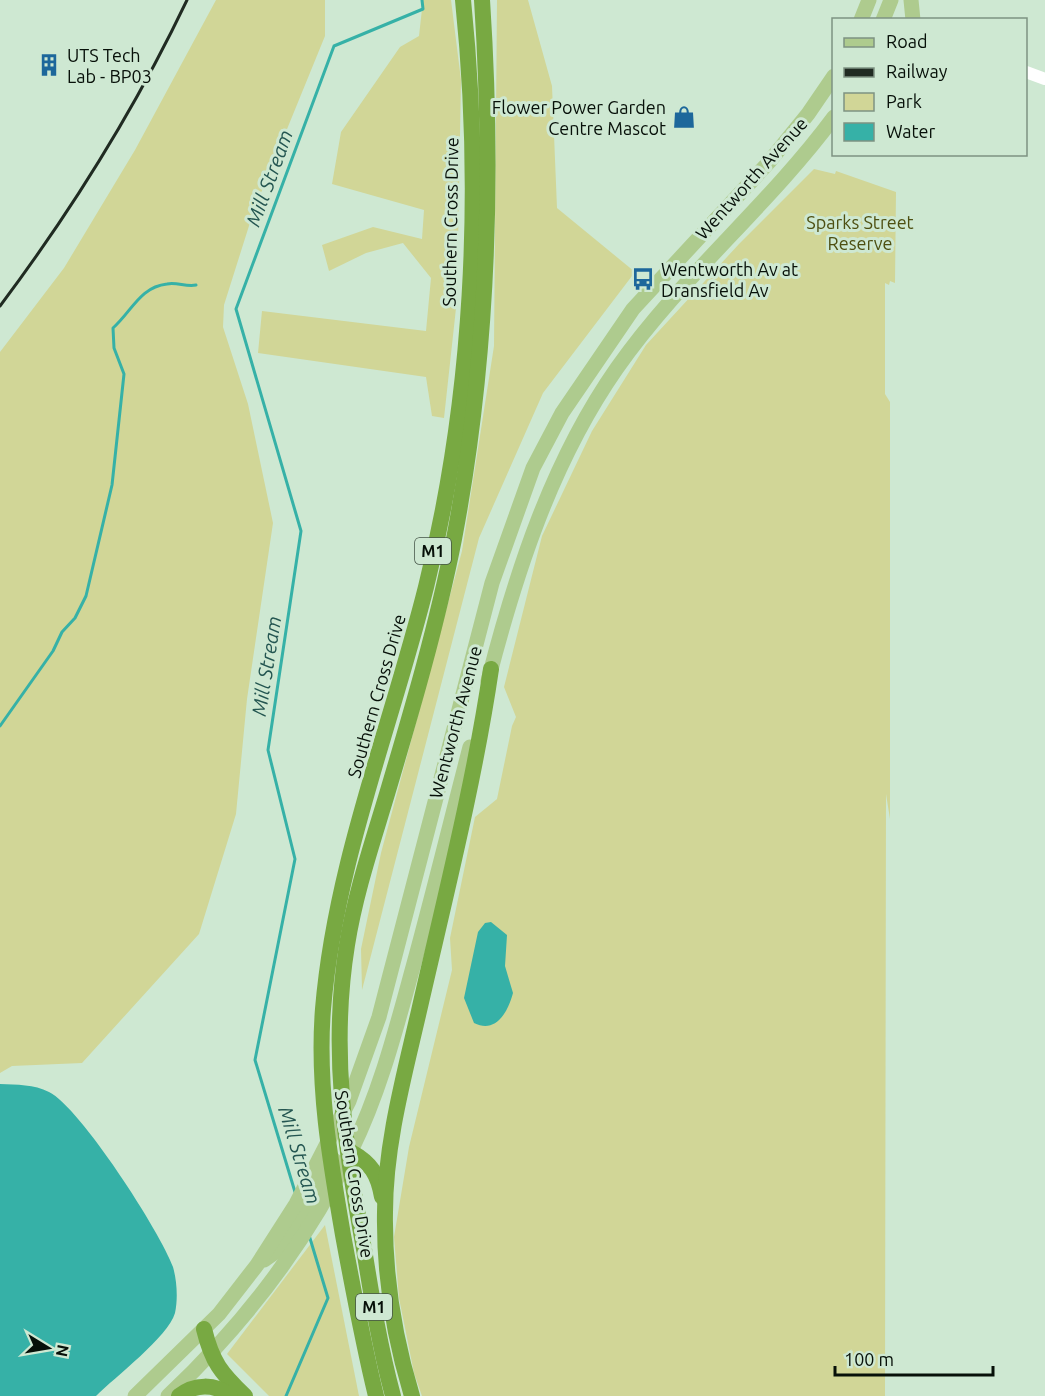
<svg xmlns="http://www.w3.org/2000/svg" width="1045" height="1396" font-family="Ubuntu,sans-serif">
  <style>
    .green { fill: #d1d697 }
    .water { fill: #36b1a7 }
    .lines { fill: none; stroke-linecap: round; stroke-linejoin: round }
    .stream { stroke: #36b1a7; stroke-width: 3 }
    .minor { stroke: #fff; stroke-width: 12 }
    .major { stroke: #aecb8e; stroke-width: 15 }
    .highway { stroke: #78a942; stroke-width: 16 }
    .rail { stroke: #202b22; stroke-width: 3 }
    .labels { text-anchor: middle; dominant-baseline: central; stroke-width: 6; stroke-linejoin: round; paint-order: stroke }
    .shield { fill: #cee8d2; stroke: #435145; stroke-width: 1.5 }
    .shield-label { font-size: 16px; font-weight: bold; fill: #071009 }
    .poi-label { font-size: 18px; fill: #071009; stroke: #cee8d2; text-anchor: start }
    .street-label { font-size: 18px; fill: #071009; stroke: #cee8d2 }
    .park-label { font-size: 18px; fill: #4d4f11; stroke: #cee8d2 }
    .water-label { font-size: 20px; font-style: italic; fill: #245651; stroke: #cee8d2 }
  </style>
  <rect width="100%" height="100%" fill="#cee8d2"/>
  <g class="green">
    <path d="M216,0H325V36L254,210L224,305L223,327L248,404L273,523L247,699L236,814L199,934L82,1063L12,1066L0,1073V352L64,268L135,150Z"/>
    <path d="M423,0H451L461,80L457,299L444,418L432,416L426,377L258,353L262,311L426,331L431,278L403,243L366,253L329,271L322,245L373,227L422,239L424,210L332,184L341,132L400,47L419,36Z"/>
    <path d="M497,0H528L552,86L557,208L635,272L543,393L479,538L362,990L361,949L381,853L462,551L494,346Z"/>
    <path d="M814,169L835,174L836,171L896,192L895,283L890,281L889,285L885,283V394L890,402V819L886,794L885,1396H422L414,1373L399,1298L394,1237L409,1147L452,970L450,938L475,817L497,799L512,726L516,717L504,687L542,536L592,431L646,345L739,244Z"/>
    <path d="M325,1225L359,1396H269L227,1354Z"/>
  </g>
  <g class="water">
    <path d="M491,922L507,935L505,966L513,993C508,1012 496,1034 474,1023L464,998L478,932L485,923Z"/>
    <path d="M0,1084C17,1085 34,1084 49,1092C80,1107 161,1233 173,1267C177,1281 178,1299 175,1313C168,1337 115,1377 96,1396H0Z"/>
  </g>
  <g class="lines">
    <g class="stream">
      <path d="M0,726L53,651L62,632L75,618L86,596L112,485L124,374L114,348L113,328C132,311 140,287 167,284C177,282 186,287 196,285"/>
      <path d="M295,1192L255,1060L295,859L268,750L301,531L236,309L334,46L423,9L422,0"/>
      <path d="M286,1396L328,1298L309,1235"/>
    </g>
    <path class="minor" d="M1026,72L1045,79"/>
    <g class="major">
      <path d="M911,0L913,20"/>
      <path d="M861,20L869,0"/>
      <path d="M883,20L891,0"/>
      <path d="M488,681C516,572 552,461 617,368C681,277 768,206 834,117"/>
      <path d="M264,1260L281,1248L334,1160"/>
      <path d="M135,1396L219,1314L257,1265L296,1204L349,1101L379,1017L492,583L533,468L562,413L633,309L769,162L808,114L834,76"/>
      <path d="M168,1396C243,1325 306,1244 351,1151C380,1092 396,1029 413,967C433,894 451,820 470,747"/>
    </g>
    <g class="highway">
      <path d="M351,1152C371,1163 378,1174 382,1197"/>
      <path d="M204,1329C212,1362 221,1373 245,1396"/>
      <path d="M179,1396C194,1384 215,1383 230,1396"/>
      <path d="M376,1396C363,1343 353,1289 343,1235C330,1160 317,1085 323,1009C335,864 391,727 426,587C473,397 483,194 463,0"/>
      <path d="M393,1396C380,1348 372,1299 364,1249C345,1147 330,1050 347,945C355,894 372,844 387,794C412,710 437,625 454,539C488,360 494,181 482,0"/>
      <path d="M412,1396C394,1337 384,1274 385,1212C385,1145 404,1076 419,1011C445,897 474,784 491,669"/>
    </g>
    <path class="rail" d="M0,306C72,210 135,109 187,0"/>
  </g>
  <defs>
    <g id="building-bare" transform="scale(1.8)"><path d="M-4-6H4V6H1V3H-1V6H-4ZM-2.5-4.3h1.7v1.8h-1.7ZM.8-4.3h1.7v1.8H.8ZM-2.5-1h1.7V.8h-1.7ZM.8-1h1.7V.8H.8Z" fill="#1d679b" stroke="#cee8d2" stroke-width="2.5" paint-order="stroke"/></g>
    <g id="shop-bare" transform="scale(1.8)"><path d="M-5-2.5h2.3a2.7 3.5 0 0 1 5.4 0H5L5.5 6h-11ZM-1.5-2.5h3a1.5 2.3 0 0 0-3 0Z" fill="#1d679b" stroke="#cee8d2" stroke-width="2.5" paint-order="stroke"/></g>
    <g id="bus-bare" transform="scale(1.8)"><path d="M-5-6H5V4H4V6H2V4H-2V6H-4V4H-5ZM-3.5-4V0h7V-4ZM-3.5 1.2v1.5H-2V1.2ZM2 1.2v1.5H3.5V1.2Z" fill="#1d679b" stroke="#cee8d2" stroke-width="2.5" paint-order="stroke"/></g>
  </defs>
  <g fill-rule="evenodd">
    <use href="#building-bare" x="49" y="65"/>
    <use href="#shop-bare" x="684" y="117"/>
    <use href="#bus-bare" x="643" y="279"/>
  </g>
  <g class="labels">
    <g class="shield">
      <rect x="415" y="538" width="36" height="26" rx="4.5"/>
      <rect x="356" y="1294" width="36" height="26" rx="4.5"/>
    </g>
    <g class="shield-label">
      <text x="433" y="551">M1</text>
      <text x="374" y="1307">M1</text>
    </g>
    <g class="poi-label">
      <text x="67" y="55">UTS Tech<tspan x="67" dy="21">Lab - BP03</tspan></text>
      <text x="666" y="107" text-anchor="end">Flower Power Garden<tspan x="666" dy="21">Centre Mascot</tspan></text>
      <text x="661" y="269">Wentworth Av at<tspan x="661" dy="21">Dransfield Av</tspan></text>
    </g>
    <g class="street-label">
      <text transform="translate(751 178) rotate(-48)">Wentworth Avenue</text>
      <text transform="translate(450 222) rotate(-89)">Southern Cross Drive</text>
      <text transform="translate(376 696) rotate(-74)">Southern Cross Drive</text>
      <text transform="translate(455 722) rotate(-75)">Wentworth Avenue</text>
      <text transform="translate(355 1174) rotate(81)">Southern Cross Drive</text>
    </g>
    <g class="park-label">
      <text x="860" y="222">Sparks Street<tspan x="860" dy="21">Reserve</tspan></text>
    </g>
    <g class="water-label">
      <text transform="translate(269 178) rotate(-70)">Mill Stream</text>
      <text transform="translate(266 666) rotate(-81)">Mill Stream</text>
      <text transform="translate(300 1155) rotate(73)">Mill Stream</text>
    </g>
  </g>
  <rect x="832" y="18" width="195" height="138" fill="#cee8d2" stroke="#7e9282" stroke-width="1.5"/>
  <rect x="844" y="38" width="30" height="9" fill="#aecb8e" stroke="#7e9282" stroke-width="1.5"/>
  <text x="886" y="48" font-size="18" fill="#071009">Road</text>
  <rect x="844" y="68" width="30" height="9" fill="#202b22" stroke="#7e9282" stroke-width="1.5"/>
  <text x="886" y="78" font-size="18" fill="#071009">Railway</text>
  <rect x="844" y="93" width="30" height="18" fill="#d1d697" stroke="#7e9282" stroke-width="1.5"/>
  <text x="886" y="108" font-size="18" fill="#071009">Park</text>
  <rect x="844" y="123" width="30" height="18" fill="#36b1a7" stroke="#7e9282" stroke-width="1.5"/>
  <text x="886" y="138" font-size="18" fill="#071009">Water</text>
  <g transform="translate(48 1348) rotate(101)" stroke="#cee8d2" stroke-width="4.5" paint-order="stroke">
  <path d="M0-4.5L10 22L0 15L-10 22Z" fill="#071009"/>
  <text y="-9" font-size="16" font-weight="bold" text-anchor="middle" fill="#071009">N</text>
  </g>
  <path d="M835 1366v9h158v-9" fill="none" stroke="#071009" stroke-width="3"/>
  <text x="844" y="1366" font-size="18" fill="#071009" stroke="#cee8d2" stroke-width="4.5" paint-order="stroke">100 m</text>
</svg>
